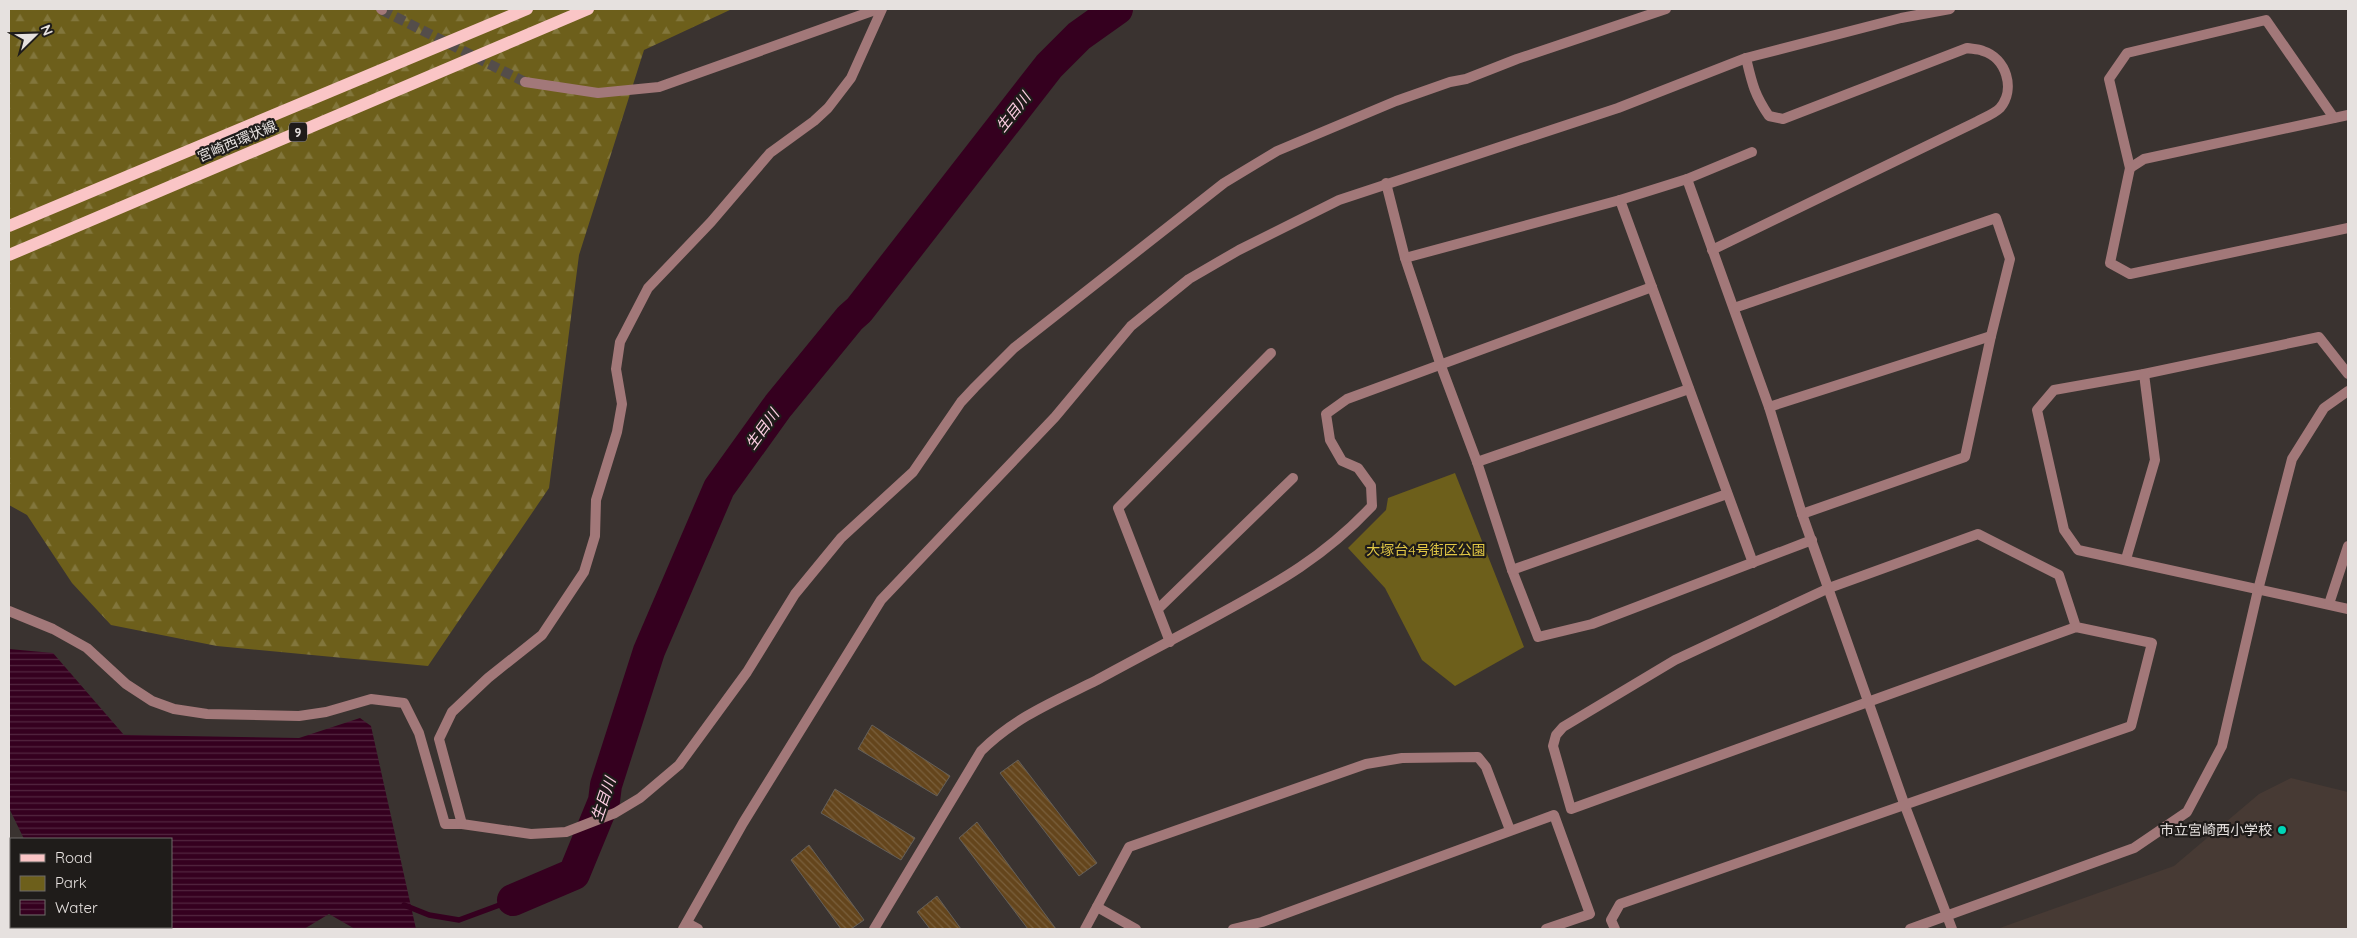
<svg xmlns="http://www.w3.org/2000/svg" width="2357" height="938" font-family="Quicksand,'Noto Sans JP',sans-serif">
  <style>
    .built { fill: #473a34 }
    .forest { fill: url(#forest-firs) }
    .park { fill: #6d5f1b }
    .water { fill: url(#water-rules) }
    .lines { fill: none; stroke-linecap: round; stroke-linejoin: round }
    .stream { stroke: #35001f; stroke-width: 5.5 }
    .river { stroke: #35001f; stroke-width: 32 }
    .building { fill: url(#building-back-hatch); stroke: #65605a }
    .minor-tunnel { stroke: #544d4a; stroke-width: 10; stroke-dasharray: 10 5; stroke-linecap: butt }
    .minor { stroke: #a27879; stroke-width: 10 }
    .tertiary { stroke: #a27879; stroke-width: 10 }
    .primary { stroke: #fac5c6; stroke-width: 12 }
    .poi-dot { fill: #00d5b7; stroke: #1f1c1a; stroke-width: 2 }
    .labels { text-anchor: middle; dominant-baseline: central; stroke-width: 4.5; stroke-linejoin: round; paint-order: stroke }
    .shield { fill: #1f1c1a; stroke: #aaa6a4; stroke-width: 1 }
    .shield-label { font-size: 12px; font-weight: bold; fill: #e6e1df }
    .street-label { font-size: 14px; fill: #e6e1df; stroke: #1f1c1a }
    .park-label { font-size: 14px; fill: #e2c845; stroke: #1f1c1a }
    .poi-label { font-size: 14px; fill: #e6e1df; stroke: #1f1c1a; text-anchor: end }
    .water-label { font-size: 15px; font-style: italic; fill: #fecfe3; stroke: #1f1c1a }
  </style>
  <defs>
    <pattern id="forest-firs" width="22" height="20" patternUnits="userSpaceOnUse" patternTransform="scale(1.25)"><rect width="22" height="20" fill="#6d5f1b"/><path d="M5 1l3.5 6h-7zM16 11l3.5 6h-7z" fill="#82763c"/></pattern>
    <pattern id="water-rules" width="6" height="5" patternUnits="userSpaceOnUse" patternTransform="scale(1.25)"><rect width="6" height="5" fill="#35001f"/><path d="M0 2.5h6" fill="none" stroke="#52253f"/></pattern>
    <pattern id="building-back-hatch" width="6" height="6" patternUnits="userSpaceOnUse" patternTransform="scale(1.25)"><rect width="6" height="6" fill="#64451c"/><path d="M-1 5l2 2M0 0l6 6M5-1l2 2" fill="none" stroke="#7a603d"/></pattern>
  </defs>
  <rect width="100%" height="100%" fill="#3a3330"/>
  <path class="built" d="M2291,778L2348,792V929H1997L2174,866L2259,794Z"/>
  <g class="forest">
    <path d="M9,9H732L644,50L579,255L549,488L428,666L217,646L111,625L72,583L27,515L9,505Z"/>
    <path d="M9,841L11,846V927H42L41,929H9Z"/>
  </g>
  <path class="park" d="M1455,473L1524,647L1455,686L1422,660L1385,588L1348,548L1386,510L1388,498Z"/>
  <path class="water" d="M9,649L53,653L124,735L299,738L360,718L371,726L416,929H355L329,914L304,929H46V927H171V839H24L9,808Z"/>
  <g class="lines">
    <path class="stream" d="M404,905L429,915L459,920L513,900"/>
    <path class="river" d="M513,900L574,874L604,801L606,785L649,651L719,488L778,406L850,318L859,310L1049,66L1079,36L1117,9"/>
  </g>
  <g class="building">
    <path d="M872,725L950,776L937,796L858,749Z"/>
    <path d="M1018,760L1097,863L1079,876L1000,773Z"/>
    <path d="M835,789L915,838L901,860L821,813Z"/>
    <path d="M977,822L1056,929H1028L959,838Z"/>
    <path d="M809,845L864,920L851,929H841L791,860Z"/>
    <path d="M937,896L961,929H930L917,912Z"/>
  </g>
  <g class="lines">
    <path class="minor-tunnel" d="M382,10L525,82"/>
    <g class="minor">
      <path d="M381,9L382,10"/>
      <path d="M525,82L598,93L659,87L878,9"/>
      <path d="M2334,118L2266,20L2127,53L2109,79L2130,168L2110,263L2130,274L2348,228"/>
      <path d="M2130,168L2144,159L2348,115"/>
      <path d="M1687,179L1752,152"/>
      <path d="M1386,183L1405,258L1441,366L1477,462L1512,570L1538,637L1592,624L1812,540"/>
      <path d="M1620,200L1753,563"/>
      <path d="M1712,250L1976,122C1983,118 1994,114 2000,108C2016,89 2006,58 1983,51C1978,49 1972,49 1967,48L1783,119L1769,116C1754,94 1752,83 1746,58"/>
      <path d="M1405,258L1620,200L1687,179L1769,407L1802,514L1905,806L1952,929"/>
      <path d="M1734,308L1996,218L2010,259L1991,336L1965,457L1802,514"/>
      <path d="M2348,374L2319,337L2144,374L2054,390L2037,410L2064,530L2078,550L2348,609"/>
      <path d="M1769,407L1991,336"/>
      <path d="M1477,462L1689,389"/>
      <path d="M2126,559L2155,460L2144,374"/>
      <path d="M1512,570L1727,494"/>
      <path d="M2329,604L2348,546"/>
      <path d="M1158,609L1293,478"/>
      <path d="M9,611L53,629L87,648L126,684L152,701L174,709L207,714L299,716L326,712L371,699L404,703L419,733L445,824H462L531,834L566,832L615,813L640,798L679,765L747,672L795,594L841,538L913,472L961,402L975,387L1014,348L1224,183L1277,151L1396,101L1450,82L1466,79L1517,59L1666,9"/>
      <path d="M1170,642L1118,508L1271,353"/>
      <path d="M462,824L439,739L452,712L488,678L542,635L584,572L595,536L596,500L617,432L622,404L616,369L620,342L648,288L711,222L770,153L814,121L828,108L851,78L882,9"/>
      <path d="M1097,907L1136,929"/>
      <path d="M874,929L981,751C1015,717 1055,701 1097,680C1137,658 1178,637 1218,615C1279,582 1324,557 1372,506L1371,486L1358,468L1342,461L1330,440L1326,414L1347,399L1652,287"/>
      <path d="M1085,929L1129,847L1366,764L1402,758L1478,757L1486,767L1510,830"/>
      <path d="M1233,929L1262,922L1554,815L1590,914L1546,929"/>
      <path d="M1615,929L1611,920L1620,904L2131,726L2152,643L2076,627L1571,809L1553,746L1556,735L1563,727L1675,660L1829,588L1978,534L2059,575L2076,627"/>
    </g>
    <g class="tertiary">
      <path d="M687,923L698,929"/>
      <path d="M683,929L743,823L881,600L1055,417L1131,326L1189,279L1239,250L1339,200L1618,108L1746,58L1901,18L1950,9"/>
      <path d="M1910,929L2134,848L2187,812L2222,746L2258,590L2292,459L2324,408L2348,391"/>
    </g>
    <g class="primary">
      <path d="M9,226L527,9"/>
      <path d="M9,255L588,9"/>
    </g>
  </g>
  <circle class="poi-dot" cx="2282" cy="830" r="5"/>
  <g class="labels">
    <rect class="shield" x="289" y="122.5" width="18" height="19" rx="4"/>
    <g class="shield-label">
      <text x="298" y="132">9</text>
    </g>
    <g class="street-label">
      <text transform="translate(237 141) rotate(-23)">宮崎西環状線</text>
    </g>
    <g class="park-label">
      <text x="1426" y="550">大塚台4号街区公園</text>
    </g>
    <g class="poi-label">
      <text x="2272" y="830">市立宮崎西小学校</text>
    </g>
    <g class="water-label">
      <text transform="translate(1013 112) rotate(-52)">生目川</text>
      <text transform="translate(762 429) rotate(-54)">生目川</text>
      <text transform="translate(603 799) rotate(-71)">生目川</text>
    </g>
  </g>
  <rect width="2357" height="938" fill="none" stroke="#e6e1df" stroke-width="20"/>
  <rect x="10" y="838" width="162" height="90" fill="#1f1c1a" stroke="#6f6b69"/>
  <rect x="20" y="854" width="25" height="8" fill="#fac5c6" stroke="#6f6b69"/>
  <text x="55" y="863" font-size="15" fill="#e6e1df">Road</text>
  <rect x="20" y="876" width="25" height="15" fill="#6d5f1b" stroke="#6f6b69"/>
  <text x="55" y="888" font-size="15" fill="#e6e1df">Park</text>
  <rect x="20" y="900" width="25" height="15" fill="url(#water-rules)" stroke="#6f6b69"/>
  <text x="55" y="913" font-size="15" fill="#e6e1df">Water</text>
  <g transform="translate(35 35) rotate(67)" stroke="#1f1c1a" stroke-width="4" paint-order="stroke">
  <path d="M0-4L9 19L0 12L-9 19Z" fill="#e6e1df"/>
  <text y="-8" font-size="14" font-weight="bold" text-anchor="middle" fill="#e6e1df">N</text>
  </g>
</svg>
